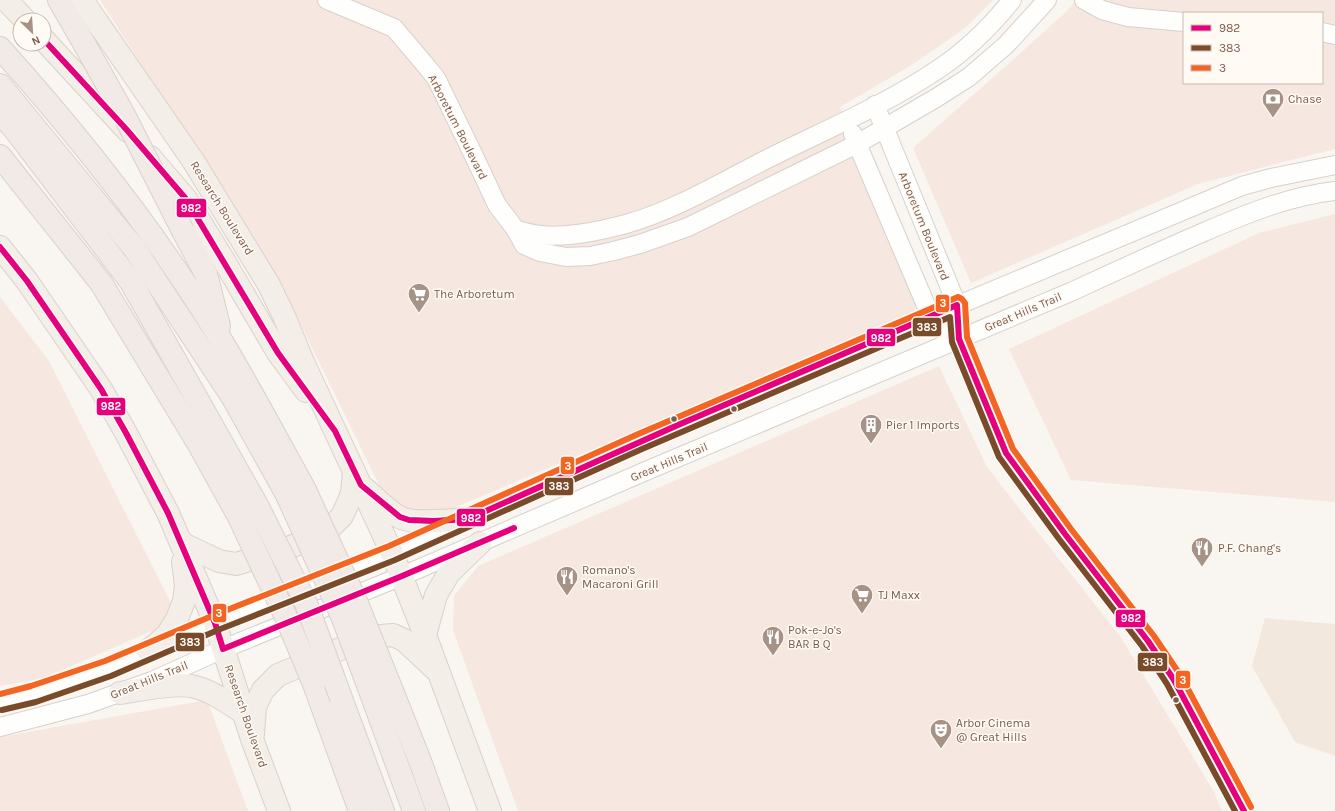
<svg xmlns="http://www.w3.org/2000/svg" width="1335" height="811" font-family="Karla,sans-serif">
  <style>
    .residential { fill: #f2e8de }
    .commercial { fill: #f6e8e1; fill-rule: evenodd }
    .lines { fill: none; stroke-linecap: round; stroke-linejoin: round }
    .minor-casing { stroke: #d7d1cb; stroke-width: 20 }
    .major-casing { stroke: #dad1cc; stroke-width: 24 }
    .highway-casing { stroke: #dad1cc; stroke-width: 24 }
    .minor { stroke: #fefefd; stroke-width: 18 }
    .major { stroke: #f3eee8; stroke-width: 22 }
    .highway { stroke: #f2eae7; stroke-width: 22 }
    .highway-bridge-casing { stroke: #dad1cc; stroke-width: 24; stroke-linecap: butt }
    .highway-bridge { stroke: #f2eae7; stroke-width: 22 }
    .bus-1-casing { stroke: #fffaf3; stroke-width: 9 }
    .bus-2-casing { stroke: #fffaf3; stroke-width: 9 }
    .bus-3-casing { stroke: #fffaf3; stroke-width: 9 }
    .bus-1 { stroke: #e5007d; stroke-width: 6 }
    .bus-2 { stroke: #7a4b2a; stroke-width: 6 }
    .bus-3 { stroke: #f26522; stroke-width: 6 }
    .bus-dot { fill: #7a5c4d; stroke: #fffaf3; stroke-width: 1.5 }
    .labels { text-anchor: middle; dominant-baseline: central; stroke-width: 3; stroke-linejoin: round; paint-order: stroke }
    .poi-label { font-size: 12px; fill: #7a5c4d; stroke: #fffaf3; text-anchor: start }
    .street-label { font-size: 12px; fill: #7a5c4d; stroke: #fffaf3 }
    .line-badge { stroke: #fffaf3; stroke-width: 1.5 }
    .badge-label { font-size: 11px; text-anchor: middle; font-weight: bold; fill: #fff }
  </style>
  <rect width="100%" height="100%" fill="#f9f5f0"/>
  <path class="residential" d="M1265,618L1335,624V756L1295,742L1252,666Z"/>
  <g class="commercial">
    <path d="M100,0H993L965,28L915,63L840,107L916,285L915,314L401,530L278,278Z"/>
    <path d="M1076,0H1335V149L1198,184L971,283L913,148L1015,58L1067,11ZM1184,13H1322V83H1184Z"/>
    <path d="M1335,214V502L1071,480L1009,349L1259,233Z"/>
    <path d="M0,297L49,361L179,619L42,679L0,686Z"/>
    <path d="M939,366L987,467L1036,530L1120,636L1214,792L1222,811H518L453,630L454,596L478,566Z"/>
    <path d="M207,700L248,811H0V737Z"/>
  </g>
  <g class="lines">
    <g class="minor-casing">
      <g id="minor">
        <path d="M327,0L394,28L422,61L436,78L474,156L497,205L516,230L524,245L540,252L566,257L590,256L614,251L640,244L688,227L857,144L936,98L969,77L1006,45L1047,0"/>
        <path d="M1084,0L1102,10L1128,17L1184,22"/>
        <path d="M1322,32L1335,35"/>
        <path d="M875,105L957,305L959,339L1006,453L1065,534L1148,641L1174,680L1244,811"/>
        <path d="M853,134L931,317L959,339"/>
        <path d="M516,230C524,232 532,234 540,235C568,238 599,231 626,224C676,210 723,181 769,158C825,130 885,105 937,70C966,51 991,26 1012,0"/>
        <path d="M0,702L33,694L108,668L215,623L392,553L639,442L861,346L1242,186L1271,178L1335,165"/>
        <path d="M0,727L88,704L152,681L223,649L402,576L653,468L1073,291C1116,271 1160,251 1204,232C1246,214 1289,196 1335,191"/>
      </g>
    </g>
    <g class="major-casing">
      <g id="major">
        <path d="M6,0L25,20"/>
        <path d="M82,0L194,162L269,285L284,316L303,362L392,553L425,635L490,811"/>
        <path d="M44,40L128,131"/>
        <path d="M150,157L186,199L223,259L278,353L306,391"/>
        <path d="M0,247L27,281L101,389L126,433L168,513L215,623L252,739L279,811"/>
        <path d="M365,489C376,498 387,510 399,517C414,525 451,520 468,519"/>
        <path d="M181,543L219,561L236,564L286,549L327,531L342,516L348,503L352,493L354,471"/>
        <path d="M425,635L436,595L449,573L480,543"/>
        <path d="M148,651L167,635L177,619L184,601L186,585L183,562"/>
        <path d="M120,693C140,690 171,683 191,686C211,690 228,703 244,713"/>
        <path d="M253,734L255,707L263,690L278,675L369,637L393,635L404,640L435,669"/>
      </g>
    </g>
    <g class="highway-casing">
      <g id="highway">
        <path d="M59,0L85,45"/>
        <path d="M0,48C82,139 161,239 224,345C252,392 278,441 305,490"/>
        <path d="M0,85L134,248L233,398L287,495"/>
        <path d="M0,114L12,126L131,282L258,507"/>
        <path d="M0,156L101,283L198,443L239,517"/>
        <path d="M183,231L206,274L219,326"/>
        <path d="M389,683L420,761L438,811"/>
        <path d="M314,684L360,811"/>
        <path d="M369,688L414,811"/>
        <path d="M341,698L383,811"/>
      </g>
    </g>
    <use href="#minor" class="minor"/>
    <use href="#major" class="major"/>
    <use href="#highway" class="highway"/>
    <g class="highway-bridge-casing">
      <g id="highway-bridge">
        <path d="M85,45L123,113L183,231"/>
        <path d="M305,490L356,601L389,683"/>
        <path d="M287,495L342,616L369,688"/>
        <path d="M258,507L306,603L341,698"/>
        <path d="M239,517L286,617L314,684"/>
      </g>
    </g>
    <use href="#highway-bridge" class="highway-bridge"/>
    <g class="bus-1-casing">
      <g id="bus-1">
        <path d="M44,40L126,129L186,199L278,353L335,431L361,485L400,517L409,520L434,521L468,519L678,425L957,305L959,339L1006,453L1065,534L1148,641L1174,680L1244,811"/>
        <path d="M0,247L27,281L101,389L126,433L168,513L215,623L223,649L402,576L514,528"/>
      </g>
    </g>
    <g class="bus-2-casing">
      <path id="bus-2" d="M2,710L36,702L111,676L218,630L395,560L642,449L950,317L952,342L999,457L1059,539L1142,646L1167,684L1235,811"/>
    </g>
    <g class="bus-3-casing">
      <path id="bus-3" d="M0,694L31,686L105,661L212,616L389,546L636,435L958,297L962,299L965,303L967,337L1013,449L1071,529L1154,636L1181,676L1251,807"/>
    </g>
    <use href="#bus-1" class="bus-1"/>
    <use href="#bus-2" class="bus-2"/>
    <use href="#bus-3" class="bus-3"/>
  </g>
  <defs>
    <g id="bank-pin" transform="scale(1.15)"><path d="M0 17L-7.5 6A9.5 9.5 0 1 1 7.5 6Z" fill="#a69286" stroke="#fffaf3"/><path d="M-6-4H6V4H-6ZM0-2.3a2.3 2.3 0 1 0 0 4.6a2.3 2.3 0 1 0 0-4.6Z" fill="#fff"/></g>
    <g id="supermarket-pin" transform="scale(1.15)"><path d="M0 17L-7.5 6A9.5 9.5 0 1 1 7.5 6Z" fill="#a69286" stroke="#fffaf3"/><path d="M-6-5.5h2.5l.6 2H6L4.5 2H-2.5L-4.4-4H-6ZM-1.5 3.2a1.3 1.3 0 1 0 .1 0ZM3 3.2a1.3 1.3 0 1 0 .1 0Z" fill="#fff"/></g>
    <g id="building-pin" transform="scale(1.15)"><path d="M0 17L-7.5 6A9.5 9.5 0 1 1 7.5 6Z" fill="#a69286" stroke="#fffaf3"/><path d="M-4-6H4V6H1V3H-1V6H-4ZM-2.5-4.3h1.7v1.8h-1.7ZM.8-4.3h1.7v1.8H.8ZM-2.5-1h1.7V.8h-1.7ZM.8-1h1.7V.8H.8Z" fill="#fff"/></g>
    <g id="restaurant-pin" transform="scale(1.15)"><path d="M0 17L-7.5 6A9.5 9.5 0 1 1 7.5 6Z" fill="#a69286" stroke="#fffaf3"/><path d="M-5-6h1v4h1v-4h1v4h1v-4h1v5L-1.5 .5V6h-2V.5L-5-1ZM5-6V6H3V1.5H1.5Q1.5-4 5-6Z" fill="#fff"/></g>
    <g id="theatre-pin" transform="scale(1.15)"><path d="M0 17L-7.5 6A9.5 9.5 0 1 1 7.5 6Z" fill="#a69286" stroke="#fffaf3"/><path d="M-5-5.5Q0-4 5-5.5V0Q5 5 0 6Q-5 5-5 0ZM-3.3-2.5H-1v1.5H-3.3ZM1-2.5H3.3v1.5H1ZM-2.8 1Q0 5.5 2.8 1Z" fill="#fff"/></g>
  </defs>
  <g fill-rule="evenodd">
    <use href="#bank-pin" x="1273" y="99"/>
    <use href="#supermarket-pin" x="419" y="294"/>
    <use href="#building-pin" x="871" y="425"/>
    <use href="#restaurant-pin" x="1202" y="548"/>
    <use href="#restaurant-pin" x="567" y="577"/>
    <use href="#supermarket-pin" x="862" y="595"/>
    <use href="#restaurant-pin" x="773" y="637"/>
    <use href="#theatre-pin" x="941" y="730"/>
  </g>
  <g class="bus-dot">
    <circle cx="734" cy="409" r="3.5"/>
    <circle cx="674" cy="419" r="3.5"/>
    <circle cx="1176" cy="700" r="3.5"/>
  </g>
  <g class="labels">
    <g class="poi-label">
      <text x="1288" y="99">Chase</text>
      <text x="434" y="294">The Arboretum</text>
      <text x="886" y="425">Pier 1 Imports</text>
      <text x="1218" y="548">P.F. Chang's</text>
      <text x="582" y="570">Romano's<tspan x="582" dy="14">Macaroni Grill</tspan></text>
      <text x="878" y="595">TJ Maxx</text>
      <text x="788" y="630">Pok-e-Jo's<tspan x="788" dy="14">BAR B Q</tspan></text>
      <text x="956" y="723">Arbor Cinema<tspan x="956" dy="14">@ Great Hills</tspan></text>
    </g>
    <g class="street-label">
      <text transform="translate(458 127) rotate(63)">Arboretum Boulevard</text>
      <text transform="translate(222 208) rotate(58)">Research Boulevard</text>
      <text transform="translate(924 226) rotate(68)">Arboretum Boulevard</text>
      <text transform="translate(1023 312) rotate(-23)">Great Hills Trail</text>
      <text transform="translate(669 462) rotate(-23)">Great Hills Trail</text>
      <text transform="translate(149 680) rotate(-22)">Great Hills Trail</text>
      <text transform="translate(246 716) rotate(71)">Research Boulevard</text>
    </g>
  </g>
  <g class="line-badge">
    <rect x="176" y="198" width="31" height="20" rx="4" fill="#e5007d"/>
    <rect x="935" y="294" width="15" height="19" rx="4" fill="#f26522"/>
    <rect x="912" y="317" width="30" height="20" rx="4" fill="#7a4b2a"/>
    <rect x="866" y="328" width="30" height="19" rx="4" fill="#e5007d"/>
    <rect x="96" y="397" width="30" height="19" rx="4" fill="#e5007d"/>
    <rect x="560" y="456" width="15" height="19" rx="4" fill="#f26522"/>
    <rect x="544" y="477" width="30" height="19" rx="4" fill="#7a4b2a"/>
    <rect x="456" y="508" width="30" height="19" rx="4" fill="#e5007d"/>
    <rect x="212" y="603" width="15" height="20" rx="4" fill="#f26522"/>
    <rect x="1115" y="609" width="31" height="19" rx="4" fill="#e5007d"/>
    <rect x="175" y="632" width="30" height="20" rx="4" fill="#7a4b2a"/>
    <rect x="1137" y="652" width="31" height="20" rx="4" fill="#7a4b2a"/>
    <rect x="1175" y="670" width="16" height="19" rx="4" fill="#f26522"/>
  </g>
  <g class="badge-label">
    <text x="191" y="212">982</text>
    <text x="943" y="307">3</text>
    <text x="927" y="331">383</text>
    <text x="881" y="342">982</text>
    <text x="111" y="410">982</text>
    <text x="568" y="470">3</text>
    <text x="559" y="490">383</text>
    <text x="471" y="522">982</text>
    <text x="219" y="617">3</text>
    <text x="1131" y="622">982</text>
    <text x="190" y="646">383</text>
    <text x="1153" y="666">383</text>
    <text x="1183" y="684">3</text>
  </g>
  <rect x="1183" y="12" width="140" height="72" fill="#fffaf3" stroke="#cabbb1"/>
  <rect x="1191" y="25" width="20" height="6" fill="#e5007d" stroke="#cabbb1"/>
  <text x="1219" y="32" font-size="12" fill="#7a5c4d">982</text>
  <rect x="1191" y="45" width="20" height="6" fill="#7a4b2a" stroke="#cabbb1"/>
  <text x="1219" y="52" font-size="12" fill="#7a5c4d">383</text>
  <rect x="1191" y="65" width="20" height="6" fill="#f26522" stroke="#cabbb1"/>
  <text x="1219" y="72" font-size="12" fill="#7a5c4d">3</text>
  <g transform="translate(32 32) rotate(155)"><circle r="19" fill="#fffaf3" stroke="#cabbb1"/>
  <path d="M0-3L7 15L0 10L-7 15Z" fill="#a69286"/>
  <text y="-6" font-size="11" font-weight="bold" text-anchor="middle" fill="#7a5c4d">N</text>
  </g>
</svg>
